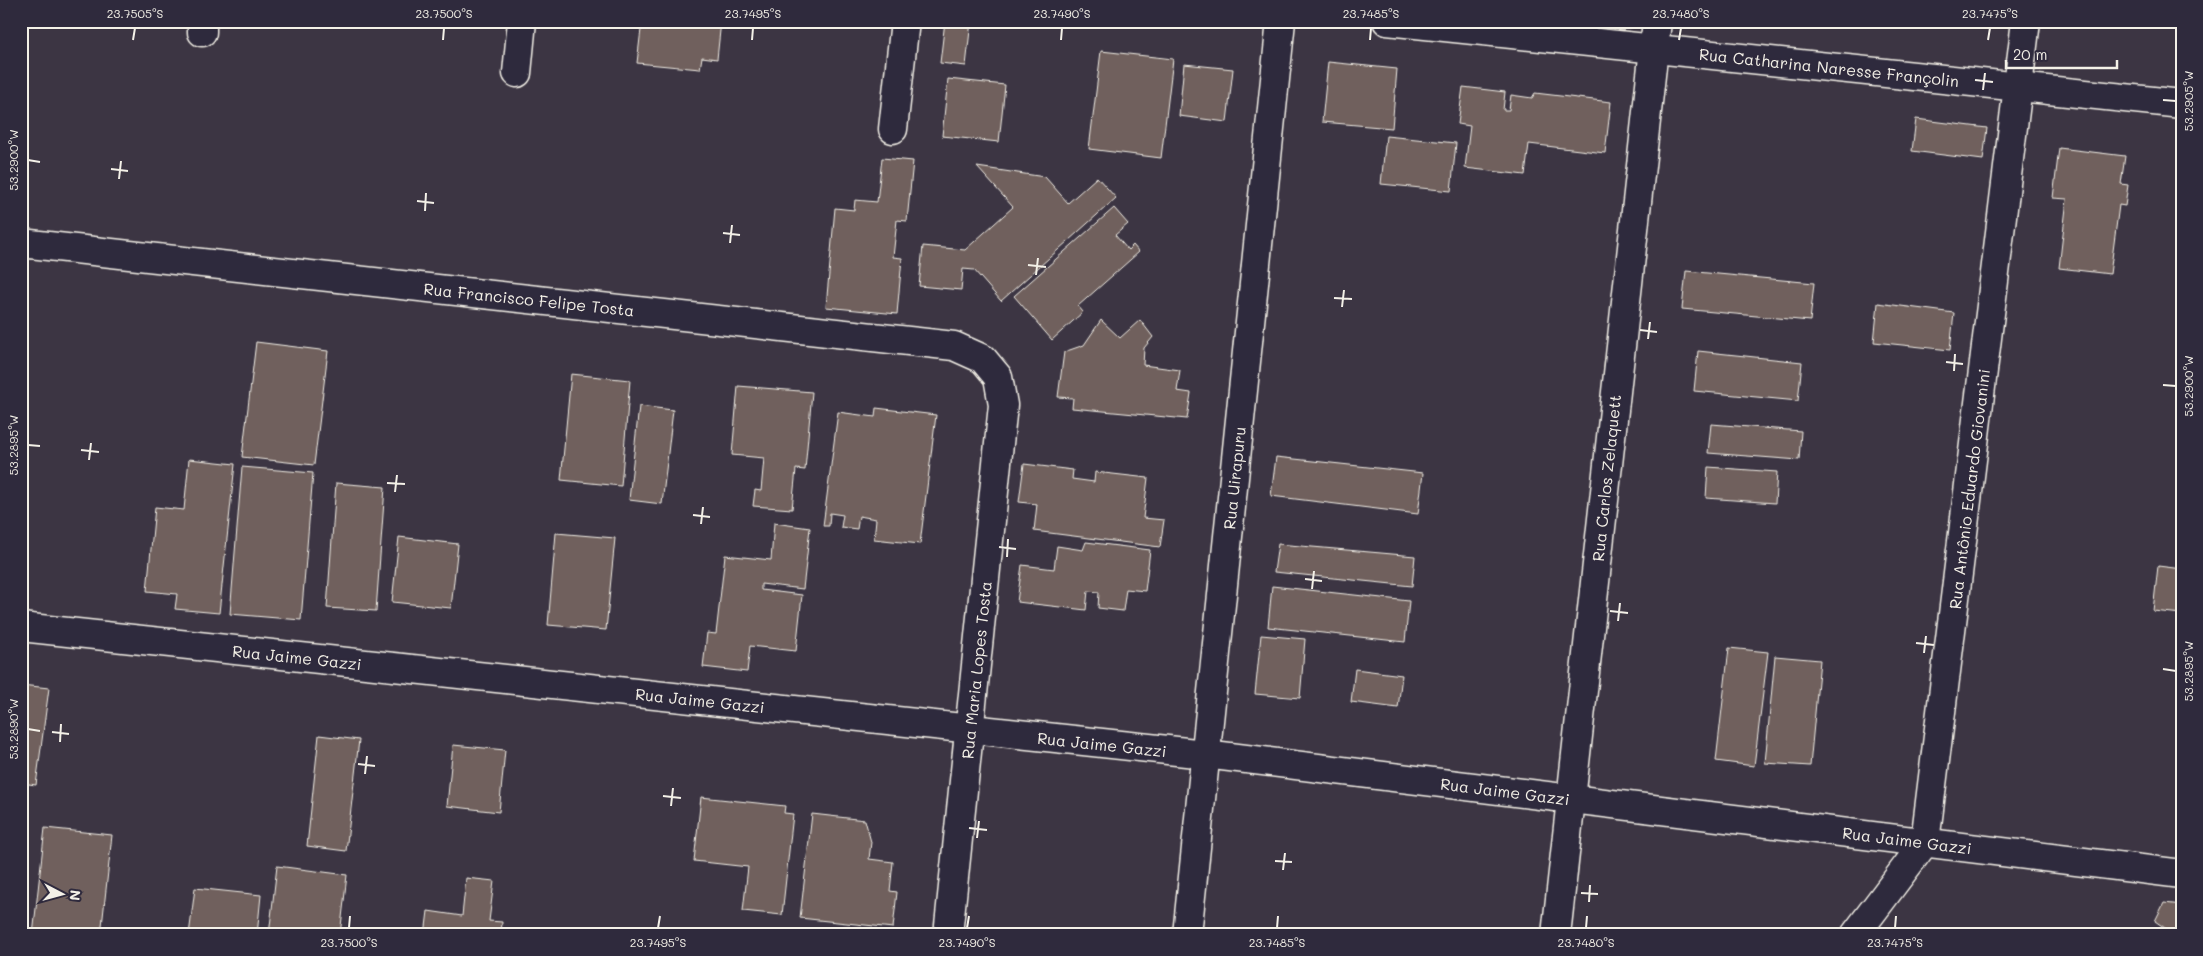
<svg xmlns="http://www.w3.org/2000/svg" width="2203" height="956" font-family="Mali,sans-serif">
  <style>
    .building { fill: #70605d; stroke: #f4f1e8 }
    .lines { fill: none; stroke-linecap: round; stroke-linejoin: round }
    .minor-casing { stroke: #f4f1e8; stroke-width: 31 }
    .minor { stroke: #2f2a3d; stroke-width: 28 }
    .ticks { fill: none; stroke: #f4f1e8; stroke-width: 2 }
    .labels { text-anchor: middle; dominant-baseline: central; stroke-width: 4; stroke-linejoin: round; paint-order: stroke }
    .street-label { font-size: 16px; fill: #f4f1e8; stroke: #2f2a3d }
    .neatline { fill: none; stroke: #f4f1e8; stroke-width: 2 }
    .ticks-label { font-size: 12px; text-anchor: middle; fill: #f4f1e8 }
  </style>
  <rect width="100%" height="100%" fill="#3c3543"/>
  <filter id="ink" filterUnits="userSpaceOnUse"><feTurbulence type="fractalNoise" baseFrequency=".02" numOctaves="2"/><feDisplacementMap in="SourceGraphic" scale="10" xChannelSelector="R" yChannelSelector="G"/><feConvolveMatrix kernelMatrix="1 2 1 2 8 2 1 2 1" color-interpolation-filters="sRGB"/></filter>
  <g filter="url(#ink)">
    <g class="building">
      <path d="M642,21H721L717,59L702,57L700,69L637,63Z"/>
      <path d="M945,21H971L966,66L940,63Z"/>
      <path d="M1101,51L1173,59L1161,158L1089,149Z"/>
      <path d="M1328,62L1397,69L1392,128L1322,122Z"/>
      <path d="M1184,64L1233,69L1227,122L1179,116Z"/>
      <path d="M948,79L1005,85L999,142L942,136Z"/>
      <path d="M1463,87L1505,92L1503,110H1509L1511,95L1532,98L1535,93L1611,102L1605,153L1529,144L1525,175L1465,168L1470,126L1458,124Z"/>
      <path d="M1916,119L1987,128L1983,160L1912,151Z"/>
      <path d="M1386,136L1456,143L1451,191L1381,184Z"/>
      <path d="M2059,148L2125,156L2121,184L2128,185L2125,206L2119,205L2110,274L2059,268L2067,199L2053,198Z"/>
      <path d="M882,158L913,161L907,221L897,220L893,257L902,258L897,314L826,307L835,208L854,210L855,200L877,202Z"/>
      <path d="M977,167L1045,177L1068,203L1097,177L1116,198L1001,301L974,270L963,269L961,290L919,286L923,246L965,250L1013,207Z"/>
      <path d="M1114,208L1128,224L1115,235L1128,250L1133,245L1139,252L1078,306L1083,312L1052,340L1014,296Z"/>
      <path d="M1686,271L1814,283L1810,321L1682,309Z"/>
      <path d="M1878,303L1954,313L1950,350L1874,342Z"/>
      <path d="M1101,320L1120,338L1140,320L1153,337L1144,348L1143,365L1180,370L1177,391L1191,393L1187,419L1072,408L1073,398L1058,397L1064,352L1084,345Z"/>
      <path d="M256,342L328,351L314,465L242,457Z"/>
      <path d="M1698,351L1802,362L1798,401L1694,391Z"/>
      <path d="M571,374L630,380L621,486L561,480Z"/>
      <path d="M738,386L812,392L805,470L796,469L792,509L753,506L755,490L761,491L764,458L732,455Z"/>
      <path d="M639,406L673,410L662,504L629,500Z"/>
      <path d="M876,408L936,415L920,544L874,539L876,519L859,516L857,529L841,527L843,515L830,513L829,526H823L838,412L875,417Z"/>
      <path d="M1711,424L1801,431L1799,460L1708,453Z"/>
      <path d="M1276,457L1423,473L1418,514L1271,496Z"/>
      <path d="M189,459L235,464L219,613L175,609L177,594L147,591L155,507L184,510Z"/>
      <path d="M1024,464L1073,470L1072,479L1094,482L1095,472L1148,478L1143,518L1164,520L1160,547L1034,531L1037,504L1019,502Z"/>
      <path d="M242,467L313,473L301,620L230,614Z"/>
      <path d="M1708,467L1777,472L1775,503L1706,498Z"/>
      <path d="M336,483L385,487L376,611L327,608Z"/>
      <path d="M774,523L810,528L803,589L761,584V590L802,595L796,651L750,646L747,672L703,667L707,633L716,634L725,555L771,560Z"/>
      <path d="M556,533L615,538L606,630L548,625Z"/>
      <path d="M399,537L458,544L451,608L392,602Z"/>
      <path d="M1086,542L1150,550L1145,591L1126,589L1123,611L1098,608L1099,592L1088,591L1086,610L1017,602L1022,565L1054,569L1057,546L1083,550Z"/>
      <path d="M1278,544L1415,556L1412,586L1274,572Z"/>
      <path d="M2158,566L2182,569V614L2153,611Z"/>
      <path d="M1272,586L1409,601L1405,642L1268,627Z"/>
      <path d="M1261,635L1305,639L1300,698L1255,694Z"/>
      <path d="M1729,648L1768,652L1754,766L1716,761Z"/>
      <path d="M1775,656L1820,660L1810,766L1765,763Z"/>
      <path d="M1355,669L1402,675L1398,708L1351,702Z"/>
      <path d="M21,685L49,688L36,785L21,783Z"/>
      <path d="M319,735L359,740L346,851L307,846Z"/>
      <path d="M453,745L505,750L499,812L447,806Z"/>
      <path d="M701,797L785,806L784,813L793,814L782,915L743,911L748,867L694,861Z"/>
      <path d="M812,814L865,820L871,842L869,859L893,862L890,891L897,892L893,928L800,918Z"/>
      <path d="M45,828L112,835L101,935H33Z"/>
      <path d="M277,866L347,875L340,935H269Z"/>
      <path d="M466,878L494,881L489,921L502,922L501,935H425L428,911L462,916Z"/>
      <path d="M195,888L261,895L257,935H189Z"/>
      <path d="M2164,903L2182,905V935H2175L2155,921Z"/>
    </g>
    <g class="lines">
      <g class="minor-casing">
        <g id="minor">
          <path d="M1387,21L2182,104"/>
          <path d="M202,32V21"/>
          <path d="M517,73L522,21"/>
          <path d="M893,129L905,21"/>
          <path d="M21,243L954,346L983,359L998,377L1003,405L948,935"/>
          <path d="M21,627L1205,754L2182,874"/>
          <path d="M1187,935L1281,21"/>
          <path d="M1556,935L1657,21"/>
          <path d="M1855,935L1925,842L2026,21"/>
        </g>
      </g>
      <use href="#minor" class="minor"/>
    </g>
  </g>
  <path class="ticks" d="M133,40L135,28M443,40L444,28M752,40L753,28M1061,40L1062,28M1370,40L1371,28M1679,40L1681,28M1988,40L1990,28M1975,80L1993,82M1983,90L1985,73M2163,100L2176,101M28,160L40,162M111,169L128,171M119,179L121,161M417,201L434,203M425,211L426,193M723,233L740,235M730,243L732,225M1028,265L1046,267M1036,275L1038,258M1334,298L1352,299M1342,307L1344,290M1640,330L1657,332M1648,339L1650,322M1946,362L1963,364M1954,371L1955,354M2163,385L2176,386M28,445L40,446M81,450L99,452M89,460L91,443M387,483L405,484M395,492L397,475M693,515L710,517M701,524L703,507M999,547L1016,549M1007,557L1008,539M1305,579L1322,581M1312,589L1314,571M1610,611L1628,613M1618,621L1620,603M1916,643L1934,645M1924,653L1926,636M2163,669L2176,671M28,729L40,731M52,732L69,734M60,742L61,724M358,764L375,766M365,774L367,756M663,796L681,798M671,806L673,788M969,828L987,830M977,838L979,821M1275,861L1292,862M1283,870L1285,853M1581,893L1598,894M1589,902L1590,885M349,928L350,916M658,928L660,916M967,928L969,916M1277,928L1278,916M1586,928L1587,916M1895,928L1896,916"/>
  <g class="labels">
    <g class="street-label">
      <text transform="translate(1829 67) rotate(6)">Rua Catharina Naresse Françolin</text>
      <text transform="translate(529 299) rotate(6)">Rua Francisco Felipe Tosta</text>
      <text transform="translate(1234 478) rotate(-84)">Rua Uirapuru</text>
      <text transform="translate(1606 478) rotate(-84)">Rua Carlos Zelaquett</text>
      <text transform="translate(1969 489) rotate(-83)">Rua Antônio Eduardo Giovanini</text>
      <text transform="translate(297 657) rotate(6)">Rua Jaime Gazzi</text>
      <text transform="translate(976 670) rotate(-84)">Rua Maria Lopes Tosta</text>
      <text transform="translate(700 700) rotate(6)">Rua Jaime Gazzi</text>
      <text transform="translate(1102 744) rotate(6)">Rua Jaime Gazzi</text>
      <text transform="translate(1505 791) rotate(7)">Rua Jaime Gazzi</text>
      <text transform="translate(1907 840) rotate(7)">Rua Jaime Gazzi</text>
    </g>
  </g>
  <rect width="2203" height="956" fill="none" stroke="#2f2a3d" stroke-width="55"/>
  <g transform="translate(62 894) rotate(96)" stroke="#2f2a3d" stroke-width="4" paint-order="stroke">
  <path d="M0-4L9 19L0 12L-9 19Z" fill="#f4f1e8"/>
  <text y="-8" font-size="14" font-weight="bold" text-anchor="middle" fill="#f4f1e8">N</text>
  </g>
  <path d="M2006 60v8h111v-8" fill="none" stroke="#f4f1e8" stroke-width="2.5"/>
  <text x="2013" y="60" font-size="15" fill="#f4f1e8" stroke="#2f2a3d" stroke-width="4" paint-order="stroke">20 m</text>
  <rect x="28" y="28" width="2148" height="900" class="neatline"/>
  <g class="ticks-label">
    <text x="135" y="18">23.7505°S</text>
    <text x="444" y="18">23.7500°S</text>
    <text x="753" y="18">23.7495°S</text>
    <text x="1062" y="18">23.7490°S</text>
    <text x="1371" y="18">23.7485°S</text>
    <text x="1681" y="18">23.7480°S</text>
    <text x="1990" y="18">23.7475°S</text>
    <text transform="translate(2189 101) rotate(-90)" y="4">53.2905°W</text>
    <text transform="translate(14 160) rotate(-90)" y="4">53.2900°W</text>
    <text transform="translate(2189 386) rotate(-90)" y="4">53.2900°W</text>
    <text transform="translate(14 445) rotate(-90)" y="4">53.2895°W</text>
    <text transform="translate(2189 671) rotate(-90)" y="4">53.2895°W</text>
    <text transform="translate(14 729) rotate(-90)" y="4">53.2890°W</text>
    <text x="349" y="947">23.7500°S</text>
    <text x="658" y="947">23.7495°S</text>
    <text x="967" y="947">23.7490°S</text>
    <text x="1277" y="947">23.7485°S</text>
    <text x="1586" y="947">23.7480°S</text>
    <text x="1895" y="947">23.7475°S</text>
  </g>
</svg>
